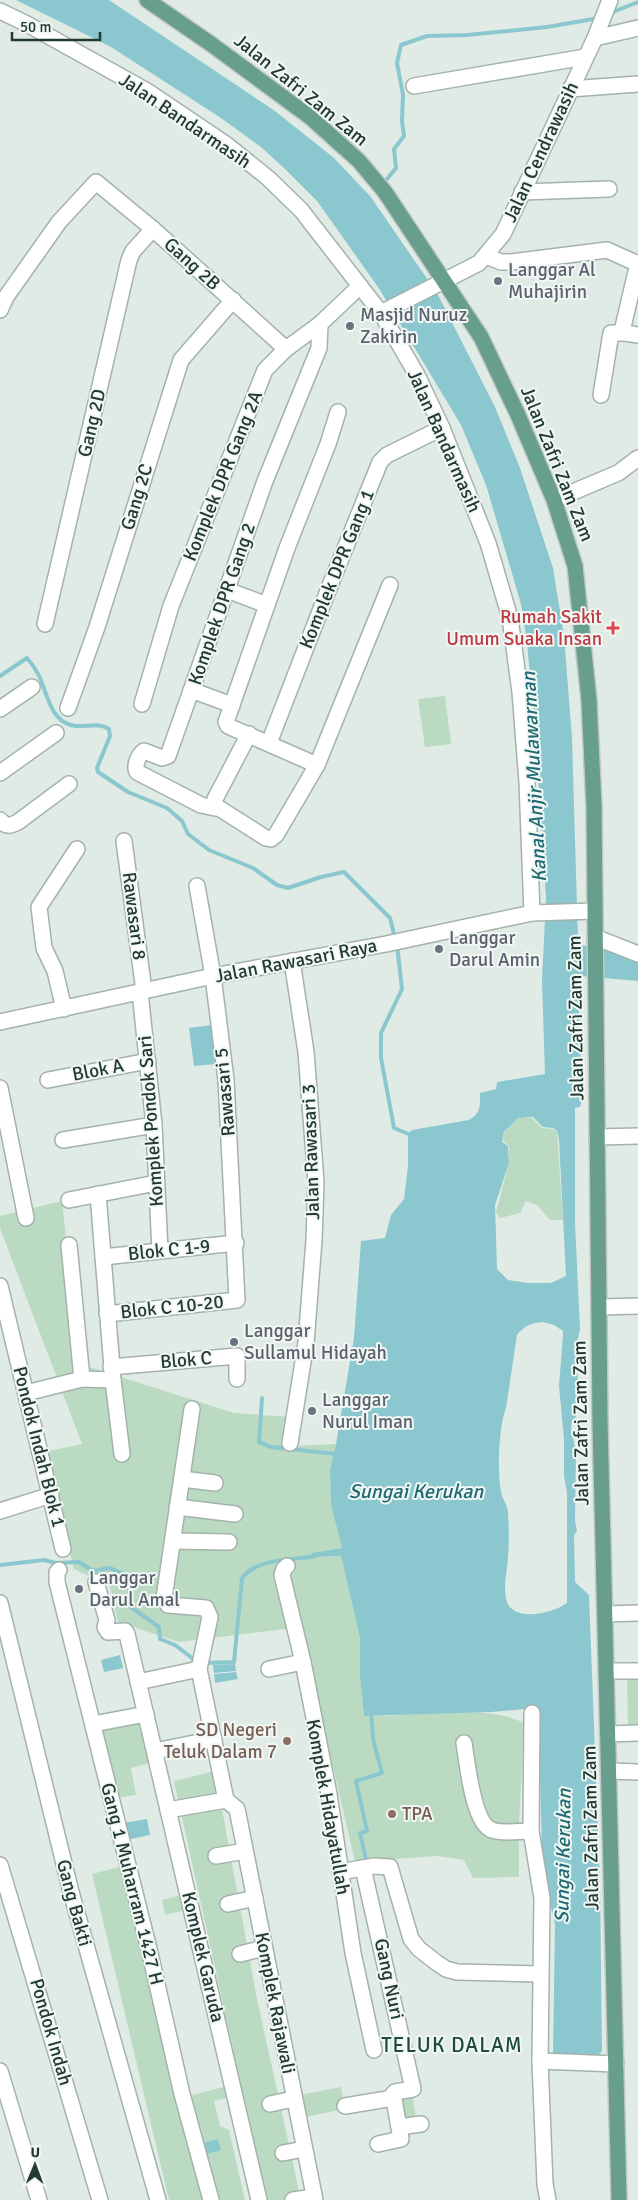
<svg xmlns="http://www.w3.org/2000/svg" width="638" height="2200" font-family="Signika,sans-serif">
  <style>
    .green { fill: #badbc1 }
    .water { fill: #8bc7ce; fill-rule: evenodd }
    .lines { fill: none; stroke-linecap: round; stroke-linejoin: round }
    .stream { stroke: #8bc7ce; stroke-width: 4 }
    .minor-casing { stroke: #a4b2ac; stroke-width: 18 }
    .major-casing { stroke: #c1c8c6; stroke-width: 18 }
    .minor { stroke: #fff; stroke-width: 15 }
    .major { stroke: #679e8d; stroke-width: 15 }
    .worship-dot { fill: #6b7280; stroke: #f1f7f4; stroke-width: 2 }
    .health-dot { fill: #e0444e; stroke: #f1f7f4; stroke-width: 2 }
    .education-dot { fill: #8d6e63; stroke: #f1f7f4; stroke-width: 2 }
    .labels { text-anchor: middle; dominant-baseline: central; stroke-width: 4; stroke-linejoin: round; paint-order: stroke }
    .street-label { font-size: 19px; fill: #223a32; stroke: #f1f7f4 }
    .worship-label { font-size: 19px; fill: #5b616d; stroke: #f1f7f4; text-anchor: start }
    .health-label { font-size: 19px; fill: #be3a42; stroke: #f1f7f4; text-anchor: end }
    .education-label { font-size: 19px; fill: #785e54; stroke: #f1f7f4; text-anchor: end }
    .water-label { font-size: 20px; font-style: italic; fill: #1f6a73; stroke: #f1f7f4 }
    .quarter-label { font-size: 21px; letter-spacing: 1px; fill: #1f4b3e; stroke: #f1f7f4 }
  </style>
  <rect width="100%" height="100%" fill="#e1ebe6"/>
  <g class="green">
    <path d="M445,696L451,744L425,747L418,699Z"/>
    <path d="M518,1118H532L542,1128L553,1129L557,1132L563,1220H550L537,1205L526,1201L520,1213L500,1218L496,1212L509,1163V1146L503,1141L504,1133Z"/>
    <path d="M62,1201L80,1364L234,1413L291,1417L288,1446L336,1444L330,1470L331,1505L342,1548L312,1553V1557L341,1556L360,1638V1676L364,1716C411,1718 483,1702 524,1723L519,1824V1877L473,1878L464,1860L437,1856L355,1862L301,1627L179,1642L118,1622L110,1586L74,1569L47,1456L49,1451L82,1444L0,1228V1216Z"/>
    <path d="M627,1678H638V1726H628Z"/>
    <path d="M137,1716L140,1732L147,1738L150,1763L131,1768L136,1795L115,1798L100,1724Z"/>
    <path d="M215,1771L256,1994L301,2200H266L174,1781Z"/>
    <path d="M123,1866L190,2096L227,2086L230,2097L214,2101L220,2126L229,2130L245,2200H169L92,1874Z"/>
    <path d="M182,1895L186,1910L165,1915L162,1900Z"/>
    <path d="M341,2087L345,2109L305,2117L300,2095Z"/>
    <path d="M412,2092L416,2119L399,2122L395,2094Z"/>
  </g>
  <g class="water">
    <path d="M16,0H109L275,111L334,158L370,196L437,293L495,407L520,468L553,568L564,636L572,738L578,940L581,945L616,951L638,958V981L581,976L578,979L582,1100L580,1107L575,1108V1222L580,1330L577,1342L578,1395L576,1417L572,1421L571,1428L576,1452L575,1520L577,1531L574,1535L575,1582L589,1595L600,1884L602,2051L598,2056L553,2054L555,1924L548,1896L542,1848L538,1708L491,1712L364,1716L360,1676V1638L341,1556L312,1557L311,1553L342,1548L331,1505L330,1470L336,1444L354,1338L361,1241L385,1238L391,1215L404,1199L408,1166V1134L412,1130L469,1120C481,1113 480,1106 480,1093L496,1089L497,1082L545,1074L542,981L546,897L536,744L527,642L521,604L486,485L461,425L378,287L317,201L286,170L261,147L221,118L111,47ZM533,1117L543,1127L553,1128L557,1131L559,1139L566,1276L551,1283H528L508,1280L497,1269L495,1205L509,1163L508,1146L502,1142L504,1132L518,1118ZM543,1322L554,1325L563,1331V1334L559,1386L564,1439V1476L567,1493V1603C555,1612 521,1621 510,1607C501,1597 507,1571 508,1558C509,1543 509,1528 508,1512C507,1504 502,1499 501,1491C497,1472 499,1425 506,1408L517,1335C525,1325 531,1323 543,1322Z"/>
    <path d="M211,1025L216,1064L194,1066L189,1028Z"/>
    <path d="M120,1655L123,1668L104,1672L101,1660Z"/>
    <path d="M235,1664L236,1671L214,1673L213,1665Z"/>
    <path d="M236,1672L238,1679L215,1683L214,1674Z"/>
    <path d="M147,1819L150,1835L126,1840L123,1823Z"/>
    <path d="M218,2139L221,2150L203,2155L200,2144Z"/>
  </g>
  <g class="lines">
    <g class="stream">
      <path d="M610,13L638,2"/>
      <path d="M382,185L396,168L394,149L404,136L402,121L403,95L397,63L401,45L427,36L467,35L547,27L599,18"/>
      <path d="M0,676L27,658C32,664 37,671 40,678C47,694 51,720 71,725C84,729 97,721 109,729L110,736L97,768L98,772L128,792L167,808L182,821L188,834L209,850L253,868L277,885L288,888L321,877L344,872L390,918L395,938"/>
      <path d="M397,945L402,989L381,1033V1058L394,1128L411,1135"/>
      <path d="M262,1398L259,1442L271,1447L336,1454"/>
      <path d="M0,1565L44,1560L56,1563L79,1562L93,1571L110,1568L126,1575L130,1586L128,1605L159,1627L160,1639L175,1645L196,1661"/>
      <path d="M203,1663L234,1662L242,1578C259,1557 291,1561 315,1556"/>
      <path d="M367,1864L360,1833L367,1831L356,1781L382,1773L373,1739L371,1712"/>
    </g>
    <g class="minor-casing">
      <g id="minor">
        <path d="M0,11L27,24L147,91L227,145L268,178L301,210L360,286L381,313L417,375L442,428L488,543L510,618L520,692L527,782L532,913"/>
        <path d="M595,38L638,28"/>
        <path d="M414,86L585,57"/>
        <path d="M570,89L638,84"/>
        <path d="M522,192L609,189"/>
        <path d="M486,256L501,262H511L607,250L638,264"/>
        <path d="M638,263L623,327L625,333L638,335"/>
        <path d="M0,310L6,297L59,222L96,182L153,229L286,349"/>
        <path d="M381,313L479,263L503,234L595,38L610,0"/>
        <path d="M601,395L611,333H625"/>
        <path d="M554,500L618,473L638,458"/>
        <path d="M227,590L267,605"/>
        <path d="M45,624L129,260L133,251L153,229"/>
        <path d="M191,690L232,705"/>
        <path d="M142,704L171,606L265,370L286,349L320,324L360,286"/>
        <path d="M68,708L97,627L181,360L233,300"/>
        <path d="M0,709L32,687"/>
        <path d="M249,734L215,799L214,805L266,838L271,839L276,835L317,765L390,585"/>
        <path d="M269,743L331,583L380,462L387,455L442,428"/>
        <path d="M317,765L228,726L226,722L287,548L328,444L338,412"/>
        <path d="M0,773L56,733"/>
        <path d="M215,808L201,805L137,772C134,766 138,755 144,751L162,758L168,756L265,481L319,348L320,324"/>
        <path d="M0,820C6,827 10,826 18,822L69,784"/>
        <path d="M124,841L144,991"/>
        <path d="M595,937L638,954"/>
        <path d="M140,992L154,1125L160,1251"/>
        <path d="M64,1009L55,971L44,948L39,907L77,849"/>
        <path d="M0,1022L213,976L386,944L532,913L594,911"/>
        <path d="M48,1080L148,1061"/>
        <path d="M0,1088L26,1218"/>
        <path d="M597,1137L638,1136"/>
        <path d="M63,1140L154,1125"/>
        <path d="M98,1194L113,1380L122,1454"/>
        <path d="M69,1200L156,1183"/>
        <path d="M103,1257L236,1243"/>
        <path d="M0,1286L63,1549"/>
        <path d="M600,1307L638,1306"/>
        <path d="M107,1314L237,1300L226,1080L213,976L197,886"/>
        <path d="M111,1367L237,1356V1379"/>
        <path d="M82,1379L113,1380"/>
        <path d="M26,1393L82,1379L69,1245"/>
        <path d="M192,1409L164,1598L168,1605L206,1608L210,1617L199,1669L226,1800L237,1809L315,2200"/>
        <path d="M290,1443L306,1343L314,1240L316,1182L306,1052L292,961"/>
        <path d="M182,1479L215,1483"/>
        <path d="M177,1507L235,1514"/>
        <path d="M0,1511L51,1495"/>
        <path d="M173,1541L229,1542"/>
        <path d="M287,1566L284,1569L282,1575L303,1662L329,1794L353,1953L374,2050"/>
        <path d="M59,1570L57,1572V1582L149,1949L182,2094L211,2200"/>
        <path d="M96,1582L107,1620L105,1627L108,1632L125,1631L127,1634L259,2200"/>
        <path d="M0,1603L71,1892L158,2200"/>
        <path d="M605,1614L638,1613"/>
        <path d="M269,1669L303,1662"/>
        <path d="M607,1671H638"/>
        <path d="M138,1682L199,1669"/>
        <path d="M532,1713L531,1831L542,1898L540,2061L545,2184L548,2200"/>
        <path d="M93,1724L146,1714"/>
        <path d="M609,1734L638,1733"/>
        <path d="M464,1743C467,1761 473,1824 492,1830C503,1834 519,1831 531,1831"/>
        <path d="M155,1751L214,1739"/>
        <path d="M610,1771L638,1772"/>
        <path d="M168,1810L226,1800"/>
        <path d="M216,1856L245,1851"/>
        <path d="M0,1865L100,2200"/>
        <path d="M363,1868L413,2089L395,2092L393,2094L401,2139L378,2144"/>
        <path d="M340,1872L374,1866L390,1867L411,1939L419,1949L437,1963L446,1969L457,1972L540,1974"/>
        <path d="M228,1904L255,1898"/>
        <path d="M240,1954L264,1948"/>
        <path d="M540,2061L616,2064"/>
        <path d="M0,2071L39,2200"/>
        <path d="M270,2104L293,2099"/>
        <path d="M345,2106L393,2098"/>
        <path d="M399,2127L421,2124"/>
        <path d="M283,2153L304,2149"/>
        <path d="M293,2200L314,2197"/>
      </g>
    </g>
    <g class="major-casing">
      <path id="major" d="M147,0L211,44L310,117L359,161L385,192L481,337L518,415L554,500L575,566L589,700L594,806L600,1421L619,2200"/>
    </g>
    <use href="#minor" class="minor"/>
    <use href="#major" class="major"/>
  </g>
  <g class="worship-dot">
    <circle cx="498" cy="281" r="5"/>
    <circle cx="350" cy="326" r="5"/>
    <circle cx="439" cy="949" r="5"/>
    <circle cx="234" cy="1342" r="5"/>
    <circle cx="312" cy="1411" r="5"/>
    <circle cx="79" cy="1589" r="5"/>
  </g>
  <path class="health-dot" d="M610.5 620.5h5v5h5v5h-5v5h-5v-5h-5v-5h5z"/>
  <g class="education-dot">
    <circle cx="287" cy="1741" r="5"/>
    <circle cx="392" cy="1814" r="5"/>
  </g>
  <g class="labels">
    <g class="street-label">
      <text transform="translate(301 90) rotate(39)">Jalan Zafri Zam Zam</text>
      <text transform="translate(185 121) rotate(34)">Jalan Bandarmasih</text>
      <text transform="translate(541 152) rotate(-65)">Jalan Cendrawasih</text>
      <text transform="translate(192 264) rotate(42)">Gang 2B</text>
      <text transform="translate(92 423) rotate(-77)">Gang 2D</text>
      <text transform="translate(444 441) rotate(66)">Jalan Bandarmasih</text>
      <text transform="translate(557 464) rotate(68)">Jalan Zafri Zam Zam</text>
      <text transform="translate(223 476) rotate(-68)">Komplek DPR Gang 2A</text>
      <text transform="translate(137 497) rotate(-73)">Gang 2C</text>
      <text transform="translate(337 569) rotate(-68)">Komplek DPR Gang 1</text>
      <text transform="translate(222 604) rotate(-71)">Komplek DPR Gang 2</text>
      <text transform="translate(134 916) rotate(83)">Rawasari 8</text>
      <text transform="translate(296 961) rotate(-11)">Jalan Rawasari Raya</text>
      <text transform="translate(576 1018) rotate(-91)">Jalan Zafri Zam Zam</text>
      <text transform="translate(98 1070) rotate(-11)">Blok A</text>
      <text transform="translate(225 1092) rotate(-95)">Rawasari 5</text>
      <text transform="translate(151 1121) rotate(-94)">Komplek Pondok Sari</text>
      <text transform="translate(311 1152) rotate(-92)">Jalan Rawasari 3</text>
      <text transform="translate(169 1250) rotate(-6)">Blok C 1-9</text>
      <text transform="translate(172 1307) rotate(-6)">Blok C 10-20</text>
      <text transform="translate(186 1360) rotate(-5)">Blok C</text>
      <text transform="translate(581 1423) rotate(-91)">Jalan Zafri Zam Zam</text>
      <text transform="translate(39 1447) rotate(76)">Pondok Indah Blok 1</text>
      <text transform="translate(328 1807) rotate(80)">Komplek Hidayatullah</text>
      <text transform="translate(591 1828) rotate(-91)">Jalan Zafri Zam Zam</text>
      <text transform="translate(132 1884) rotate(76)">Gang 1 Muharram 1427 H</text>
      <text transform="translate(74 1903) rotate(75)">Gang Bakti</text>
      <text transform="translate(203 1957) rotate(77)">Komplek Garuda</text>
      <text transform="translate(389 1979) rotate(78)">Gang Nuri</text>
      <text transform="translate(275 2003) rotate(79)">Komplek Rajawali</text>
      <text transform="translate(51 2032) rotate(74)">Pondok Indah</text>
    </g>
    <g class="worship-label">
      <text x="508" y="270">Langgar Al<tspan x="508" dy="22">Muhajirin</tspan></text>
      <text x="360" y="315">Masjid Nuruz<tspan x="360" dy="22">Zakirin</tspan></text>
      <text x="449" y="938">Langgar<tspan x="449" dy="22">Darul Amin</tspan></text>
      <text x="244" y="1331">Langgar<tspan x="244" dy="22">Sullamul Hidayah</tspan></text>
      <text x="322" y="1400">Langgar<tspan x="322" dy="22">Nurul Iman</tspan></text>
      <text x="89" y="1578">Langgar<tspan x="89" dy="22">Darul Amal</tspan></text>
    </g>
    <g class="health-label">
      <text x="602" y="617">Rumah Sakit<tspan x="602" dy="22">Umum Suaka Insan</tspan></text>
    </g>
    <g class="education-label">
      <text x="277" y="1730">SD Negeri<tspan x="277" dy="22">Teluk Dalam 7</tspan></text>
      <text x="402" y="1814" text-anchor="start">TPA</text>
    </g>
    <g class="water-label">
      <text transform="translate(534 777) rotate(-93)">Kanal Anjir Mulawarman</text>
      <text x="416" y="1491">Sungai Kerukan</text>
      <text transform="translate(563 1856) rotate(-89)">Sungai Kerukan</text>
    </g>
    <g class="quarter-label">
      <text x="452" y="2045">TELUK DALAM</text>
    </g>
  </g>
  <g transform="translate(35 2165) rotate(1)" stroke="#f1f7f4" stroke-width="4" paint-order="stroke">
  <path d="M0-4L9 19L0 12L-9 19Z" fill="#223a32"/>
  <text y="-8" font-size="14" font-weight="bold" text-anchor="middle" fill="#223a32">U</text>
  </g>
  <path d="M12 32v8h88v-8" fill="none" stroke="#223a32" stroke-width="2.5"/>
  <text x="20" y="32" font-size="15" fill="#223a32" stroke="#f1f7f4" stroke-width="4" paint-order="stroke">50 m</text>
</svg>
